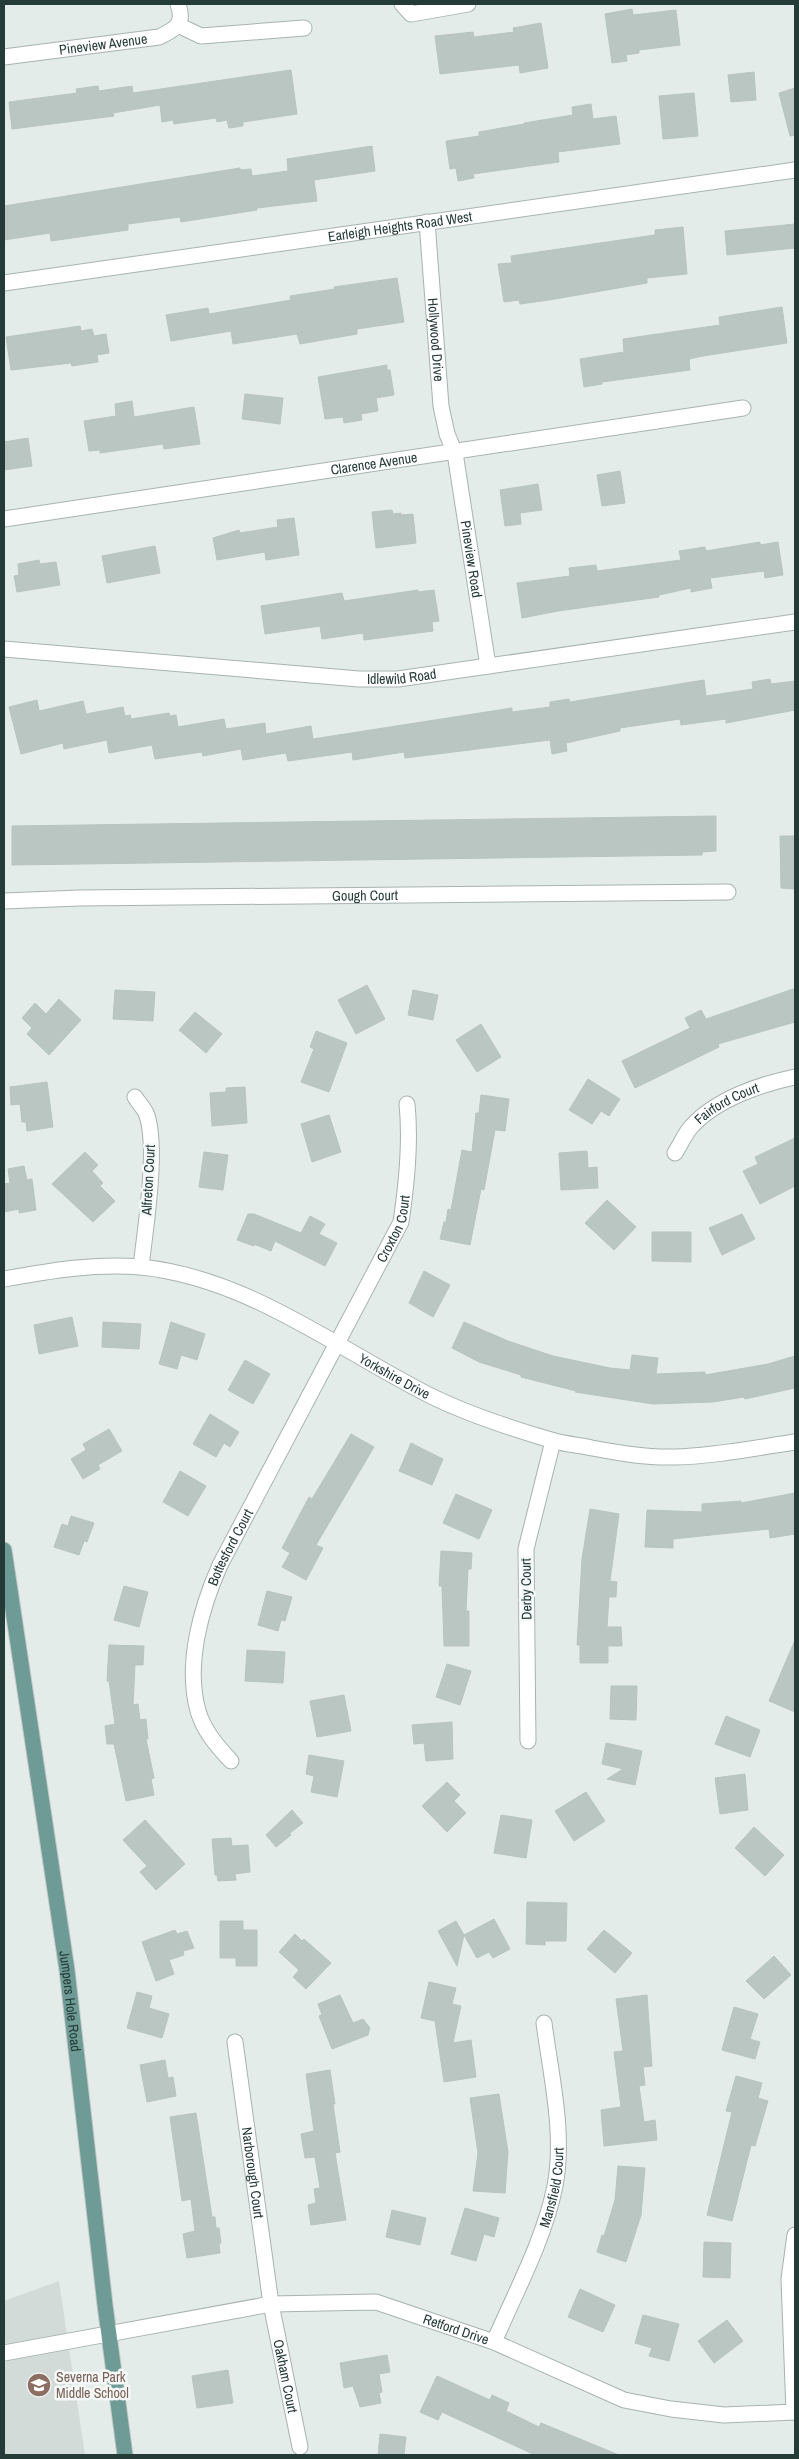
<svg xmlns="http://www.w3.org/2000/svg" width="799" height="2459" font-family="'Archivo Narrow',sans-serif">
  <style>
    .built { fill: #d2dbd8 }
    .building { fill: #b9c6c2; stroke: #b7c4c1 }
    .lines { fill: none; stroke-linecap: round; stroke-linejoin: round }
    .minor-casing { stroke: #a7b3b0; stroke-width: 17 }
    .major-casing { stroke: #c2c8c7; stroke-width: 17 }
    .minor { stroke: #fff; stroke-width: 15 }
    .major { stroke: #6e9b95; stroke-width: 15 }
    .labels { text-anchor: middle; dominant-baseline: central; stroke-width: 5; stroke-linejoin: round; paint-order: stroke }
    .street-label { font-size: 14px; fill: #253b38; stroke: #f4f8f7 }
    .education-label { font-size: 14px; fill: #785e54; stroke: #f4f8f7; text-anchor: start }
  </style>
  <rect width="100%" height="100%" fill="#e4ece9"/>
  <path class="built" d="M59,2281L85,2455H4V2301Z"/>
  <g class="building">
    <path d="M632,9L633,15L676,10L680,45L639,50V53L626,55L627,61L612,63L605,14Z"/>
    <path d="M541,23L548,68L520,73L519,65L440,74L435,36L473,32L474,37L514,32L513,28Z"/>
    <path d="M291,70L297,114L243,122V126L229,128L227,120L217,122L216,118L174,124L173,120L162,122L160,105L113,113L114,116L12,129L9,102L77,93L76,89L98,86L99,91L132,86L133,93Z"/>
    <path d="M754,72L756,100L731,102L728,75Z"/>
    <path d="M795,88V135L790,136L779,93Z"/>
    <path d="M694,93L698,136L663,139L659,96Z"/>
    <path d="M591,104L593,119L616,116L620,144L558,152L559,162L473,174L474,178L458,181L456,168L450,169L446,141L479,136V132L524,124V123L573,115L572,107Z"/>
    <path d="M372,146L375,171L314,180L317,201L257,208V210L181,222L180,217L128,224V230L51,241L50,233L4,240V206L240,168V170L251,169L252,176L288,171L287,159Z"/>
    <path d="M795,224V248L727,255L725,231Z"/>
    <path d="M683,227L687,274L647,278V283L549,300L520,304L519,300L504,302L498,264L512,263L511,256L655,235V230Z"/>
    <path d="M397,278L404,322L357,329V334L300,344L297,334L233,344L231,331L171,341L166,315L208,308L209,314L291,300L290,296L335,289L334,287Z"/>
    <path d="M782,307L787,343L703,356L689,359L690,370L602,382V384L584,387L580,359L624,352L623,339L720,325L719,317Z"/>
    <path d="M80,326L81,331L92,329L94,336L106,334L109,353L97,355L98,362L72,366L71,363L11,370L6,337Z"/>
    <path d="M387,365V370H390L394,395L376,398L378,411L361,414L362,420L344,423L343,417L325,419L318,377Z"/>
    <path d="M245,394L283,398L280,424L242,419Z"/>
    <path d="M132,401L134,417L194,407L200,444L164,449L163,444L100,453V450L89,451L84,421L116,416L115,404Z"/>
    <path d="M28,438L32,466L4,470V442Z"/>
    <path d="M620,471L625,503L602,506L597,475Z"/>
    <path d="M538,484L542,510L520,513L521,524L505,526L500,490Z"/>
    <path d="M392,510L393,514L401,513V515L413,514L416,543L376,548L372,512Z"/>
    <path d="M294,518L299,555L266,560L265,552L217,560L213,538L239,530L240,533L278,527L277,520Z"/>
    <path d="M760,542V545L778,542L783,575L765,578L764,571L710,578L712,588L691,592V588L659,595V597L558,611L522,618L517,583L570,576L569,568L596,565L597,571L681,560L679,551L705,547L706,551Z"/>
    <path d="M155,546L160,573L107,583L102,556Z"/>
    <path d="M39,560L40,564L56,562L60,585L17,592L14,576L19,575L18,564Z"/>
    <path d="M418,590V592L434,590L439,621L432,622L433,631L364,640L363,633L322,639L320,626L265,634L261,606L342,593L344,601Z"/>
    <path d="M770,679L771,684L795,681V710L726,723V719L681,725L680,719L620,728V731L566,743L567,751L552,754L550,740L405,758L404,752L353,760L352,752L288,761L286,753L243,760L241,749L203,756L202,752L155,759L152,745L109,753L107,740L64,749L63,743L21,754L9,707L37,700L39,711L83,701L86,714L123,707L125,716L130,715L131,719L169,713L170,716L176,715L178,727L224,719L226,729L265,723L266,734L311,726L313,739L512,708V712L550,707V702L569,699L570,702L704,680L706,696L753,689L752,682Z"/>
    <path d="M716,816V851L702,852V855L12,865V826Z"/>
    <path d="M780,836H795V889L781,888Z"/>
    <path d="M367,985L385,1019L356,1034L338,1000Z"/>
    <path d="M793,989L795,991V1022L718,1044L719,1047L635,1088L622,1061L690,1028L685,1018L701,1010L706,1019Z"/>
    <path d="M115,990L155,992L153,1021L113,1019Z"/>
    <path d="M413,990L438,995L433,1020L408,1015Z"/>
    <path d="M59,999L81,1020L49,1055L27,1034L32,1028L22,1018L35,1003L46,1014Z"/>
    <path d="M195,1012L222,1034L206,1053L179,1030Z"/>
    <path d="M481,1024L501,1057L477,1072L456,1040Z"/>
    <path d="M316,1031L347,1043L329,1092L301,1082L314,1049L310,1047Z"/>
    <path d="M588,1079L620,1099L609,1116L601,1111L592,1124L569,1110Z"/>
    <path d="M47,1082L53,1127L27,1131L26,1122H22L20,1104L11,1105L10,1087Z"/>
    <path d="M245,1087L247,1123L212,1126L210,1093L226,1092V1088Z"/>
    <path d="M481,1095L509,1099L505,1131L495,1130L484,1190L481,1189L470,1245L440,1239L444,1222H446L448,1209L451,1210L462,1150L472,1152L476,1113H479Z"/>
    <path d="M329,1115L341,1152L312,1162L301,1124Z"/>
    <path d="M795,1138V1186L760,1204L743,1171L758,1164L755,1157Z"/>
    <path d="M587,1151L588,1168L597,1167L598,1188L561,1190L559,1153Z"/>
    <path d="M85,1152L98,1165L92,1171L103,1183L100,1186L115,1201L93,1222L52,1184Z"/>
    <path d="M204,1152L228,1155L223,1190L199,1187Z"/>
    <path d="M24,1166L27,1180L32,1179L36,1210L19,1213V1209L4,1212V1184L10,1183L8,1169Z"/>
    <path d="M607,1200L636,1227L614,1250L585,1223Z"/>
    <path d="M248,1214H254L301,1233L310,1216L325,1224L319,1234L337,1243L325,1266L275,1241L271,1251L254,1244V1246L237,1240Z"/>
    <path d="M742,1214L755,1239L722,1255L709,1228Z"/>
    <path d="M652,1232H691V1262L652,1261Z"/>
    <path d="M424,1271L450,1285L433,1317L409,1303Z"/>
    <path d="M72,1317L78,1346L39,1354L34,1325Z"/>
    <path d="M103,1322L141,1324L139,1349L102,1347Z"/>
    <path d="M171,1322L205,1334L197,1360L181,1355L177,1369L159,1364Z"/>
    <path d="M464,1322L508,1341L553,1356L610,1368L630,1370L632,1355L658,1358L656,1374L705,1372V1375L768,1364L795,1356V1388L745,1399L744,1397L713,1402L653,1404L575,1392L576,1391L521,1377V1375L479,1362L452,1348Z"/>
    <path d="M245,1360L270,1374L253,1404L228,1390Z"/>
    <path d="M210,1414L239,1432L230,1447L224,1443L216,1457L193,1444Z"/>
    <path d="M109,1429L122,1451L98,1465L100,1469L83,1479L71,1459L86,1450L83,1444Z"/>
    <path d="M351,1434L374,1447L316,1545L323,1548L306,1580L282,1567L290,1553L282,1548L309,1497L312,1499Z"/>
    <path d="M411,1443L443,1459L432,1485L399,1471Z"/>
    <path d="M180,1471L206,1486L188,1516L163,1502Z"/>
    <path d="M795,1493V1534L770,1538L769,1529L673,1539V1548L645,1547L647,1510L702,1512V1504L741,1501V1503Z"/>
    <path d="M456,1494L492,1510L479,1539L443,1523Z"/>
    <path d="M590,1509L619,1514L610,1581L617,1582L616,1597H609L607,1627H621L622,1646H608V1663H580V1645H577L582,1559Z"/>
    <path d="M71,1516L94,1523L87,1542L84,1541L79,1555L54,1547L62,1524L68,1526Z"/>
    <path d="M441,1551L472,1553L471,1569H468L466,1611H469V1646H444L442,1586H439Z"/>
    <path d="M124,1586L148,1592L139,1627L114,1620Z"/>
    <path d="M267,1591L292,1597L285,1621L281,1620L278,1631L258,1625Z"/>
    <path d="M795,1640V1712L769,1701Z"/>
    <path d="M109,1645L144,1646L143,1665H135L133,1705L138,1704L140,1720L146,1719L148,1739H146L154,1778L151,1779L154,1795L126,1801L114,1744H107L105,1726L115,1724L109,1681H107Z"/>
    <path d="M247,1650L285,1652L283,1683L245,1681Z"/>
    <path d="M447,1664L471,1671L460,1705L436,1697Z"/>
    <path d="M611,1686H637L636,1720L610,1719Z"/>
    <path d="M344,1695L351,1731L317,1737L310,1701Z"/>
    <path d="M726,1716L760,1730L750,1757L715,1744Z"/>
    <path d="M452,1722L453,1759L426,1761L424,1743L414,1744L412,1725Z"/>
    <path d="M606,1743L642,1751L635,1785L607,1779L623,1769L602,1764Z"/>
    <path d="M309,1755L344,1761L337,1797L311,1792L314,1776L306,1774Z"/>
    <path d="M745,1774L748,1810L720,1814L715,1778Z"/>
    <path d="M447,1782L460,1795L454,1801L466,1813L447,1832L422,1806Z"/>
    <path d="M586,1792L605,1821L574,1841L555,1811Z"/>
    <path d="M292,1810L303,1823L290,1833L285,1827L291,1835L276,1847L266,1835Z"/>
    <path d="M501,1815L532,1820L526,1858L494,1853Z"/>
    <path d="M145,1820L185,1864L156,1890L140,1872L147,1866L123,1840Z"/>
    <path d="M754,1827L784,1855L765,1876L735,1848Z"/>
    <path d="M231,1838L232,1846L248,1845L250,1872L235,1874L236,1880L218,1881L217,1875H215L212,1839Z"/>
    <path d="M527,1902L567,1903L566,1941H545V1945L526,1944Z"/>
    <path d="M494,1919L510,1949L493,1958L489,1952L477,1958L464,1935L457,1966L438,1931L456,1921L464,1935Z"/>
    <path d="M220,1921H243V1930H257V1966H236V1958H220Z"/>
    <path d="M175,1930L177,1934L187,1931L194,1948L183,1951L184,1955L169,1960L174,1974L156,1981L142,1942Z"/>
    <path d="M604,1930L632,1953L615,1973L587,1949Z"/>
    <path d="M295,1934L302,1941L304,1939L331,1963L306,1989L293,1977L299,1970L279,1952Z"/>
    <path d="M774,1956L791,1975L764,1999L746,1981Z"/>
    <path d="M429,1982L456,1988L452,2004L461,2006L453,2043L471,2040L476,2077L444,2082L435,2021L421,2018Z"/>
    <path d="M137,1992L152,1996L149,2008L169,2014L162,2038L127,2028Z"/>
    <path d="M340,1995L353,2023L363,2019L370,2028L368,2035L332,2049L319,2016L322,2015L318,2004Z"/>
    <path d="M647,1995L652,2066L643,2067L645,2085L639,2086L644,2122L655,2120L657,2140L604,2146L601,2110L621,2107L614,2052L623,2051L616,1999Z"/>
    <path d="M734,2007L758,2014L750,2039L760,2042L755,2059L722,2050Z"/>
    <path d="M165,2060L168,2078L173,2077L176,2096L147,2102L140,2065Z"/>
    <path d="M330,2070L335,2104H333L340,2152L335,2153L346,2220L311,2225L308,2205L316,2203L314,2189L320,2188L315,2157L305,2158L301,2134L314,2131L306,2074Z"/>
    <path d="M736,2076L762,2083L758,2098L768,2101L755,2146L751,2145L732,2221L707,2215L732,2112L726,2111Z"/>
    <path d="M499,2094L508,2152L505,2193L473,2191L478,2153L470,2098Z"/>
    <path d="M196,2113L212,2217H215L216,2228H219L221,2243L219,2244L220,2253L187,2258L183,2234L195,2231L191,2199L182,2201L170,2117Z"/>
    <path d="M618,2166L645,2168L641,2215L626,2262L597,2252L602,2235L604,2236L615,2200Z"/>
    <path d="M465,2208L499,2218L494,2237L484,2234L476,2261L451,2254Z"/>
    <path d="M392,2210L426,2218L420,2245L386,2237Z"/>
    <path d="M704,2242L731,2243L730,2278L703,2277Z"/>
    <path d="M580,2289L615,2305L603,2332L568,2317Z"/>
    <path d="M643,2315L679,2324L669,2361L649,2356L652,2348L635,2343Z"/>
    <path d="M727,2320L743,2341L714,2363L698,2341Z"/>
    <path d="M387,2355L390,2372L379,2374L382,2392L379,2393L381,2403L360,2407L353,2386L344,2388L340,2363Z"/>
    <path d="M228,2370L233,2403L197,2408L192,2376Z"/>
    <path d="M437,2376L490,2400L492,2395L509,2403L506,2411L539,2427L541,2423L619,2455H535L442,2412L438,2420L420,2412Z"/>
    <path d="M380,2434L406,2437L404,2455H378Z"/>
  </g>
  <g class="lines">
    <g class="minor-casing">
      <g id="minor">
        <path d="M402,4L411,14L468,4"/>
        <path d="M178,25L201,36L304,28"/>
        <path id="s1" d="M4,57L159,37C176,29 185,24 178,4"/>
        <path id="s2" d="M427,222L441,406L447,434L455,453L488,666"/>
        <path id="s3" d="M4,283L795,170"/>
        <path id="s4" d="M4,519L743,408"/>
        <path id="s5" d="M4,649L359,679H398L795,622"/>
        <path id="s6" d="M4,901L79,898L728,892"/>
        <path d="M135,1097C138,1102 143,1107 146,1113C159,1145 145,1230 141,1267"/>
        <path id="s7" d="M675,1153C680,1145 685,1134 691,1127C716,1099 761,1084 795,1077"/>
        <path id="s8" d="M4,1279C49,1271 94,1263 141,1267C248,1278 336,1348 429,1395C467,1414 510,1428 551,1440C564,1444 578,1445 592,1448C619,1453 647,1458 675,1457C715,1456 755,1448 795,1442"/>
        <path d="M528,1741L526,1549L553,1441"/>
        <path id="s9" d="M231,1761C217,1746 204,1731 198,1711C185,1664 201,1608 220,1565L401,1222C407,1182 411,1143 407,1104"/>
        <path id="s10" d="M235,2042L271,2304L300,2447"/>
        <path id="s11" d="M494,2342C516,2291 544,2240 555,2186C565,2134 551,2076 544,2023"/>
        <path id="s12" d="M4,2353L271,2304L376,2302L494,2342L624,2400L671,2409L724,2415L795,2412"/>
        <path d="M794,2412L789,2279L795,2235"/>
      </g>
    </g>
    <g class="major-casing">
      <g id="major">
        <path id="s13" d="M4,1550L67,1970L105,2305L125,2455"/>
      </g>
    </g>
    <use href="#minor" class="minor"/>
    <use href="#major" class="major"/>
  </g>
  <defs>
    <g id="school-disc" transform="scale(1.25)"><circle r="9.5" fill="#8d6e63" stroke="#f4f8f7"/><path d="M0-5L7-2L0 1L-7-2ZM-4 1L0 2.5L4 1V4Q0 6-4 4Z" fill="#fff"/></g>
  </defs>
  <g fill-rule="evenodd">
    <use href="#school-disc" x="39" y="2385"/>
  </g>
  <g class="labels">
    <g class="street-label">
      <text stroke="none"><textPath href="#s1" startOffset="100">Pineview Avenue</textPath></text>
      <text stroke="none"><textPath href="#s3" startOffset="400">Earleigh Heights Road West</textPath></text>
      <text stroke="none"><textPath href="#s2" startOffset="118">Hollywood Drive</textPath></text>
      <text stroke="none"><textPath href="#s4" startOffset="374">Clarence Avenue</textPath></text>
      <text stroke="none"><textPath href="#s2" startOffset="341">Pineview Road</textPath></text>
      <text stroke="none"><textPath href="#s5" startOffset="399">Idlewild Road</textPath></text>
      <text stroke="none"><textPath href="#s6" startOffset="361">Gough Court</textPath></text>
      <text stroke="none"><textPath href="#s7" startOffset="74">Fairford Court</textPath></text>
      <text transform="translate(148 1180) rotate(-87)">Alfreton Court</text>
      <text stroke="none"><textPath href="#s9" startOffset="590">Croxton Court</textPath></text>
      <text stroke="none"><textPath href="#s8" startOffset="416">Yorkshire Drive</textPath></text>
      <text stroke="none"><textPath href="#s9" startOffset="231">Bottesford Court</textPath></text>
      <text transform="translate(526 1589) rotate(-91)">Derby Court</text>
      <text stroke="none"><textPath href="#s13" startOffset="456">Jumpers Hole Road</textPath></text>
      <text stroke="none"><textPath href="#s10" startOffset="132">Narborough Court</textPath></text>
      <text stroke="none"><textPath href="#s11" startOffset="166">Mansfield Court</textPath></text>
      <text stroke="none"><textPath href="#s12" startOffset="461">Retford Drive</textPath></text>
      <text stroke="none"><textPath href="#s10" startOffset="338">Oakham Court</textPath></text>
    </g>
    <g class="education-label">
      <text x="56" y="2377">Severna Park<tspan x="56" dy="16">Middle School</tspan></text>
    </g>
  </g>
  <rect width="799" height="2459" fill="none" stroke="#253b38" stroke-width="10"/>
</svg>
